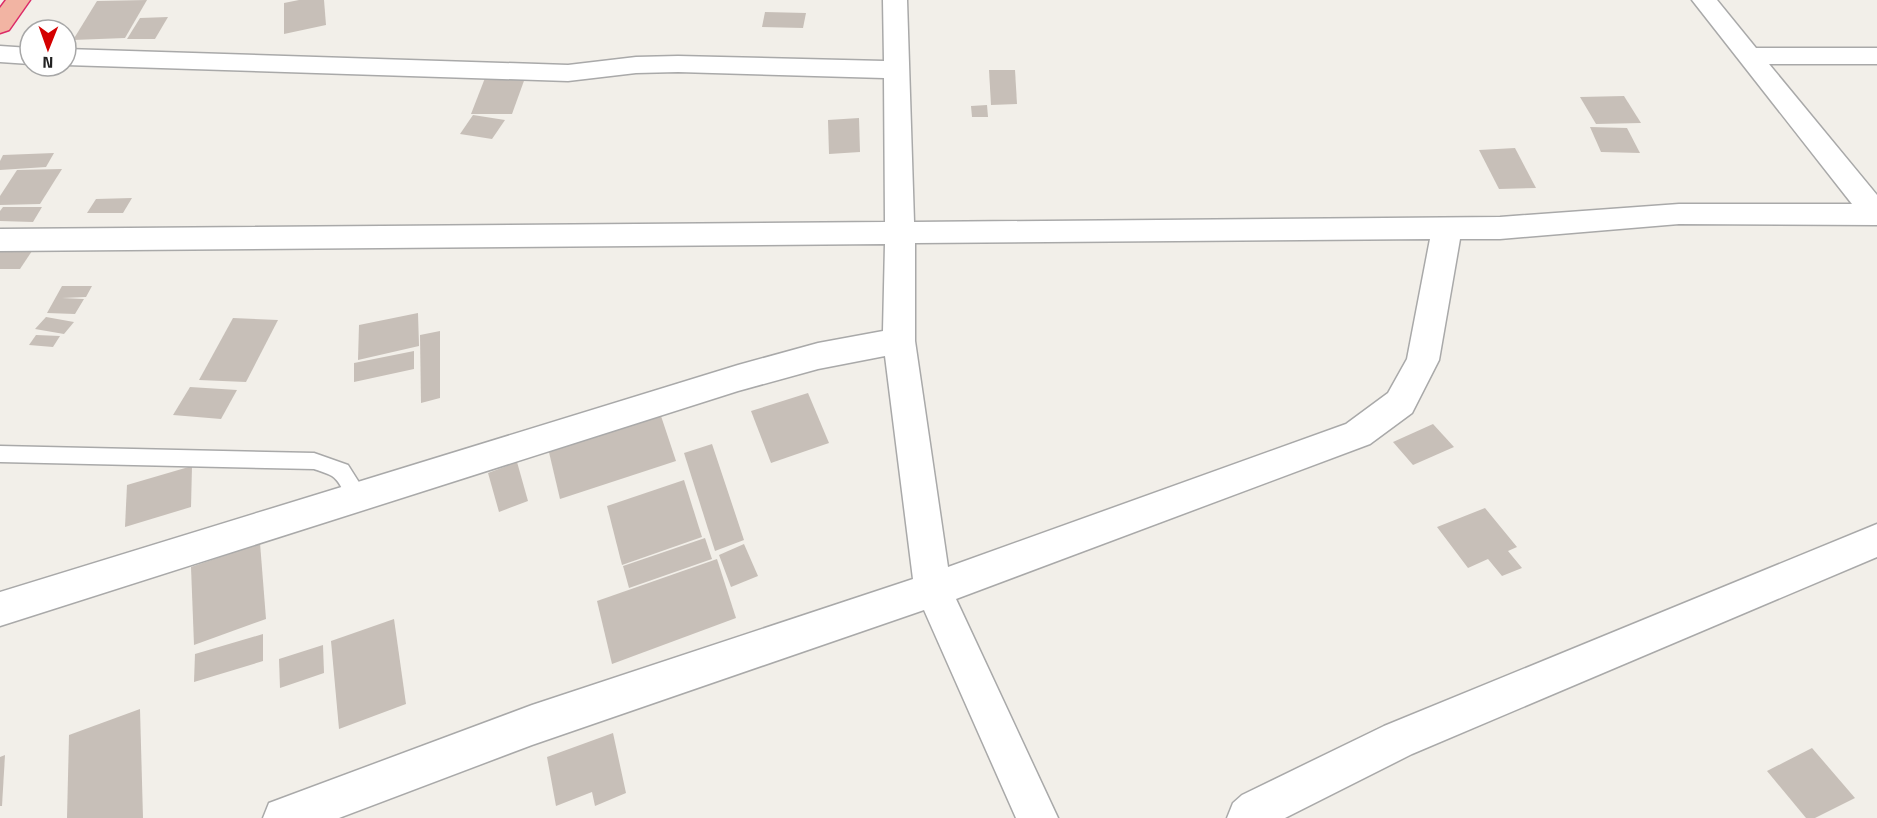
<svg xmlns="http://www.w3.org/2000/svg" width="1877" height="818" font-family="'Titillium Web',sans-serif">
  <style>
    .building { fill: #c7bfb8 }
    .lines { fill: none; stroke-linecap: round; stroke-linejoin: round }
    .service-casing { stroke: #a9a9a9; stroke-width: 3 }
    .minor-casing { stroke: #a9a9a9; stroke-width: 3 }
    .trunk-casing { stroke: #dc2a67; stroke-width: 3 }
    .service { fill: #fff; fill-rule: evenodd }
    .minor { fill: #fff; fill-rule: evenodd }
    .trunk { fill: #f2b4a3; fill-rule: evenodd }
  </style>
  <rect width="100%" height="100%" fill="#f2efe9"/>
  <g class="building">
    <path d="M147,0L125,38L73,40L97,1Z"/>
    <path d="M299,0H324L326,25L284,34V3Z"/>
    <path d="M765,12L806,13L803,28L762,27Z"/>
    <path d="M168,17L155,39H127L140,18Z"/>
    <path d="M989,70H1015L1017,104L991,105Z"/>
    <path d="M485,78H525L512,114H471Z"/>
    <path d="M1624,96L1641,123L1596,124L1580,97Z"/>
    <path d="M987,105L988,117H972L971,106Z"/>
    <path d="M473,115L505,120L492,139L460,134Z"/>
    <path d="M859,118L860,152L829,154L828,120Z"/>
    <path d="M1590,127L1627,128L1640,153L1601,152Z"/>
    <path d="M1515,148L1536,188L1499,189L1479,150Z"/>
    <path d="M54,153L46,167L0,170V161L3,155Z"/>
    <path d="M62,169L40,204L0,205V196L17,170Z"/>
    <path d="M132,198L123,213H87L96,199Z"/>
    <path d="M3,207H42L33,222L0,221V211Z"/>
    <path d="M0,251H32L20,269H0Z"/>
    <path d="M62,286H92L86,297L62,298L84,299L75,314L47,313Z"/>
    <path d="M418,313L419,346L358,360L359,325Z"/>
    <path d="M46,317L74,322L64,334L35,329Z"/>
    <path d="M233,318L278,320L246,382L199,380Z"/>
    <path d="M440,331V398L421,403L420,335Z"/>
    <path d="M36,335L60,336L53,347L29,345Z"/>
    <path d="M414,351V369L354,382V363Z"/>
    <path d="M190,387L237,390L221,419L173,415Z"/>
    <path d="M808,393L829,443L771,463L751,411Z"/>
    <path d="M660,413L676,461L560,499L548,448Z"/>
    <path d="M1433,424L1454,447L1413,465L1393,442Z"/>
    <path d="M712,444L744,540L715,551L684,453Z"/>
    <path d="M517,462L528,501L499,512L488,473Z"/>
    <path d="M192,466L191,507L125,527L127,485Z"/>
    <path d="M684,480L702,537L622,565L607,506Z"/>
    <path d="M1485,508L1517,547L1508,551L1522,568L1502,576L1488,559L1468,568L1437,527Z"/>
    <path d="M705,538L712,559L629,588L623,566Z"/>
    <path d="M260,543L266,619L194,645L191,567Z"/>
    <path d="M744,544L758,576L731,587L719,555Z"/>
    <path d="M717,559L736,618L612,664L597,601Z"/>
    <path d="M394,619L406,704L339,729L331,641Z"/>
    <path d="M263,634V661L194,682L195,654Z"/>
    <path d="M323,645L324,673L280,688L279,659Z"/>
    <path d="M140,709L143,818H67L69,735Z"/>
    <path d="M613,733L626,793L595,806L592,792L556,806L547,757Z"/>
    <path d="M1812,748L1855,798L1815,818H1806L1767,771Z"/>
    <path d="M5,755L2,806H0V757Z"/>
  </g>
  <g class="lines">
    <g class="service-casing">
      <path id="service" d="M0,446L314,453L348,465L367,495L364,501C344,508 345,484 332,476C327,473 320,471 314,469L0,462Z"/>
    </g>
    <g class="minor-casing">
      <g id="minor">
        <path d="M883,0H907L914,222L1500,217L1679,204H1852L1692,0H1717L1756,48H1877V64H1769L1877,195V225L1679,224L1500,239H1460L1439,360L1412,413L1370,444L956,599L1058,818H1016L924,610L532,745L339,818H263L269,803L532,705L913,579L885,356L818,369L738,391L0,626V592L738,365L818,343L883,331L885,244L0,251V229L885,222L884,78L678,72L636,73L568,81L66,65V49L568,65L636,57L678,56L884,61ZM1430,239L1407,359L1388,393L1346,424L948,567L915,341V243Z"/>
        <path d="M0,46L30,48V64L0,62Z"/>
        <path d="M1877,524V557L1412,754L1285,818H1227L1233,803L1242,795L1384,726Z"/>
      </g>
    </g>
    <g class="trunk-casing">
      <path id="trunk" d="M6,0H30L9,30L0,33V8Z"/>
    </g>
    <use href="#service" class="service"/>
    <use href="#minor" class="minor"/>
    <use href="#trunk" class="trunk"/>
  </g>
  <g transform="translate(48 48) rotate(181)"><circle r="28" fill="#ffffff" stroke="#a7a7a7" stroke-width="1.5"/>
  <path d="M0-4.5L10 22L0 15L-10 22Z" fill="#d40000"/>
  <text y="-9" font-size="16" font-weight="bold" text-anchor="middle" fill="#222222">N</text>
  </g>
</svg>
